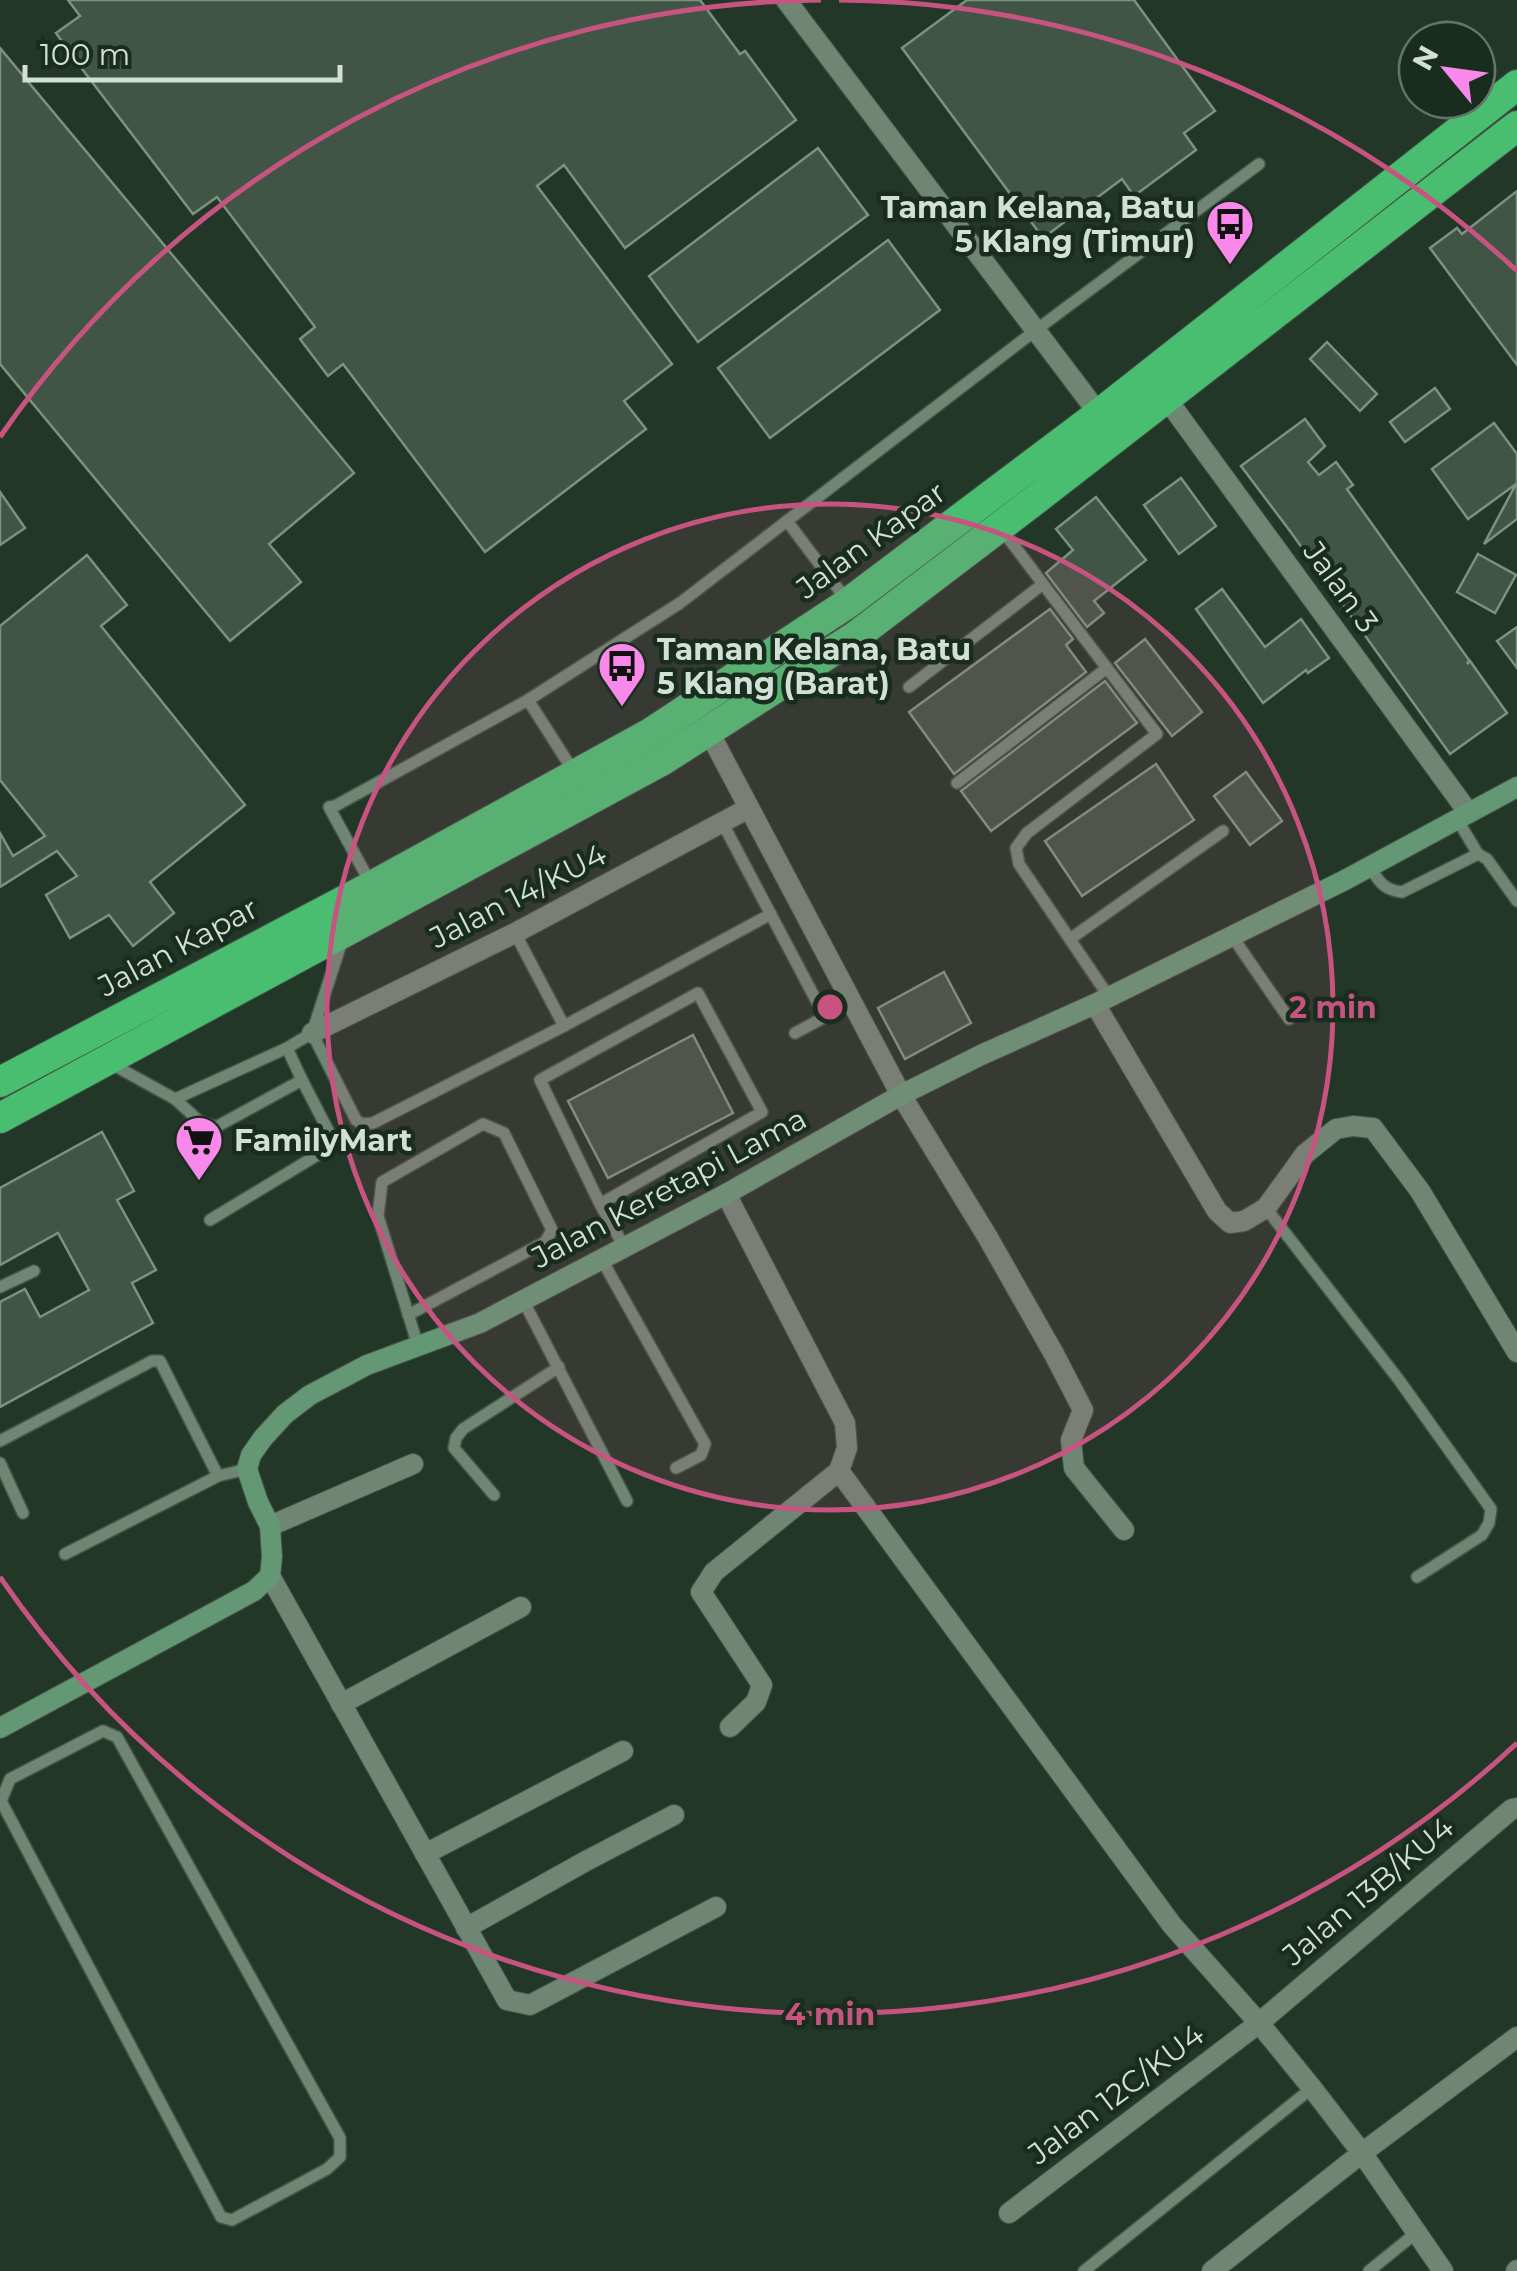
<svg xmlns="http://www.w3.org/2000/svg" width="1517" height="2271" font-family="Montserrat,sans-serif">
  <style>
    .building { fill: #405545; stroke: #7a927f; stroke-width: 2.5 }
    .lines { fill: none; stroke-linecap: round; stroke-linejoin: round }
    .lane-casing { stroke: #435547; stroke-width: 14 }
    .street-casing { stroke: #435547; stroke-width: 22 }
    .secondary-casing { stroke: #435547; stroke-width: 22 }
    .highway-casing { stroke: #435547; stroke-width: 32 }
    .lane { stroke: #6f8674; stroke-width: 11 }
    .street { stroke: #6f8674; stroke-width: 20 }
    .secondary { stroke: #649773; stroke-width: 20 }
    .highway { stroke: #49be70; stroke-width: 30 }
    .ring { fill: none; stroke: #c75480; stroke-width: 5 }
    .labels { text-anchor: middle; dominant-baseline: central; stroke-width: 9; stroke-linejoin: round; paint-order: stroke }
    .poi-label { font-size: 30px; font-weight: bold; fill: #d3e0d6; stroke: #192d1e; text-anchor: start }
    .street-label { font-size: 30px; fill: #d3e0d6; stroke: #192d1e }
    .centre { fill: #c75480; stroke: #192d1e; stroke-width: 5 }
    .ring-label { font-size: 30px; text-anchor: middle; font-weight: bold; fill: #c75480; stroke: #192d1e; stroke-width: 9; stroke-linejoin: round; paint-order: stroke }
  </style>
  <rect width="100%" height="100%" fill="#233728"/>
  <g class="building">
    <path d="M68,0H700L740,54L745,51L796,120L625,248L564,165L537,186L672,364L624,401L646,429L485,552L343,364L328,376L300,339L315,327L217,197L193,214L76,61L56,33L80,16Z"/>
    <path d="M967,0H1134L1215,111L1184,133L1196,150L1134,196L1122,179L1043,238L902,48Z"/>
    <path d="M0,48L354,473L269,544L301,582L230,641L0,364Z"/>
    <path d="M818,148L868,215L698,342L649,276Z"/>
    <path d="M1517,191V365L1430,248L1457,228L1462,234Z"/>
    <path d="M888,240L940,310L770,438L718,368Z"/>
    <path d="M1327,342L1377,394L1360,411L1310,359Z"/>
    <path d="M1435,388L1450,409L1405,442L1390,422Z"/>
    <path d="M1305,419L1325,446L1308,462L1319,475L1336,462L1353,485L1347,489L1469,660L1467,664L1470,661L1507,713L1450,754L1290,531L1241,466Z"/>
    <path d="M1494,423L1517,454V519L1484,544L1516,484L1468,519L1432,469Z"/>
    <path d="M1181,478L1216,526L1179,554L1144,505Z"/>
    <path d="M0,492L25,528L0,545Z"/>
    <path d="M1096,497L1146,560L1094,601L1104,613L1087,627L1046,573L1073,550L1056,529Z"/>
    <path d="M1478,554L1516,575L1495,613L1457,592Z"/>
    <path d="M87,555L127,605L101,626L245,805L150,882L174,913L133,946L109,915L70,938L46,895L77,876L57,851L0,887V833L13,856L45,836L0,780V626Z"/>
    <path d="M1222,589L1265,647L1301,619L1329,658L1308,673L1306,670L1263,703L1196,609Z"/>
    <path d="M1050,609L1073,639L1066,645L1086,672L954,774L909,712Z"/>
    <path d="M1517,627V668L1497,641Z"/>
    <path d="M1145,639L1202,712L1172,736L1115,663Z"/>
    <path d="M1105,681L1137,723L991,831L961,791Z"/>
    <path d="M1156,764L1194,820L1082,896L1045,841Z"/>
    <path d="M1246,772L1282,821L1250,845L1214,796Z"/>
    <path d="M944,972L971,1023L905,1059L878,1008Z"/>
    <path d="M693,1035L733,1113L608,1178L568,1101Z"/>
    <path d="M102,1132L134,1191L117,1200L156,1270L132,1283L153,1323L0,1407V1302L25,1289L40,1317L89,1290L58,1233L0,1265V1188Z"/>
  </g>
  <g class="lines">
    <g class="lane-casing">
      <g id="lane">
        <path d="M787,521L848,602"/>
        <path d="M1043,584L1157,734L1027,833L1016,848L1019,864L1109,997"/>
        <path d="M909,687L1043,584L1000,527"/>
        <path d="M528,700L574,772"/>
        <path d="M957,783L1107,668"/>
        <path d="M1457,819L1478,854"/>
        <path d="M722,822L825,1017L852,1002"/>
        <path d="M1370,867C1379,882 1384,890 1402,892L1478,854L1487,859L1517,901"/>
        <path d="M371,884L329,807L335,806L528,700L680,603L1036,330L1259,164"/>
        <path d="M515,933L564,1026"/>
        <path d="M1232,936L1289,1019"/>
        <path d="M1070,939L1223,831"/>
        <path d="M312,1033L356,1120L362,1124L373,1123L564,1026L771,914"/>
        <path d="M795,1033L825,1017"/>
        <path d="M108,1062L175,1099L199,1121L216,1127L302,1080L287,1048"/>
        <path d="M175,1099L287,1048L312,1033L343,938"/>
        <path d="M600,1204L762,1112L698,993L540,1080L600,1204L625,1248"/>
        <path d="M1266,1208L1399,1380L1491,1509L1489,1523L1482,1535L1417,1577"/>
        <path d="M210,1220L324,1151L330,1143V1134L302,1080"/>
        <path d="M602,1260L705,1444L701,1455L676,1468"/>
        <path d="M0,1287L34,1271"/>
        <path d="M523,1300L627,1501"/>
        <path d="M408,1315L545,1242L552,1230L504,1133L483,1124L382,1182L378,1216L418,1346"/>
        <path d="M0,1441L152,1361H160L218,1476"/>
        <path d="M0,1463L23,1513"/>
        <path d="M494,1495L454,1448L456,1438L463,1429L559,1367"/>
        <path d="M65,1554L218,1476L247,1469"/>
        <path d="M103,1731L117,1737L340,2138V2157L327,2169L232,2220L221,2217L1,1801L10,1779Z"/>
        <path d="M1084,2271L1312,2088"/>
        <path d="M1369,2271L1416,2233"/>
      </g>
    </g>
    <g class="street-casing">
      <g id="street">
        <path d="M786,0L1099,414"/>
        <path d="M1166,398L1468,812"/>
        <path d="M709,732L901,1095L987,1236L1054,1354L1083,1410L1071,1440L1074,1468L1124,1530"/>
        <path d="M1095,1004L1217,1211L1230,1223L1244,1221L1266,1208L1305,1154L1336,1129L1353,1126L1373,1128L1420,1191L1517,1352"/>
        <path d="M312,1033L515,933L749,808"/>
        <path d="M726,1194L845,1423L847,1448L839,1471L1172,1925L1259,2023L1312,2088L1362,2153L1443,2271"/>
        <path d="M270,1526L413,1464"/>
        <path d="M270,1576L507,2000L530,2005L716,1907"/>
        <path d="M341,1704L521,1607"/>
        <path d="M730,1727L756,1702L762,1685L701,1592L714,1572L839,1471"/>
        <path d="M425,1854L623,1751"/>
        <path d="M466,1928L586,1861L674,1815"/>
        <path d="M1009,2213L1259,2023L1512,1809L1517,1808"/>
        <path d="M1212,2271L1362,2153L1517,2037"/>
        <path d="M1516,2271L1517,2270"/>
      </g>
    </g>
    <g class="secondary-casing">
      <path id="secondary" d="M0,1728L254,1591L270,1576L272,1557L270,1526L258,1502L247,1469L251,1455L263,1438L285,1414L310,1395L367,1365L480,1323L726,1194L901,1095L981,1055L1095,1004L1345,880L1517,787"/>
    </g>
    <g class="highway-casing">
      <g id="highway">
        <path d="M0,1082L372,886L649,734L848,603L1099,414L1517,85"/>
        <path d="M0,1118L663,760L856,636L1031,503L1517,126"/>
      </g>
    </g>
    <use href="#lane" class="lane"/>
    <use href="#street" class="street"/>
    <use href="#secondary" class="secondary"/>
    <use href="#highway" class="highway"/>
  </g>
  <circle cx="830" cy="1007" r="503" fill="#c75480" fill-opacity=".12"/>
  <g class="ring">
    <circle cx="830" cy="1007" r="503"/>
    <path d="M1517 1743A1007 1007 0 0 1 0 1577M0 437A1007 1007 0 0 1 821 0M839 0A1007 1007 0 0 1 1517 271"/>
  </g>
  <defs>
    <g id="bus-pin" transform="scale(2.5)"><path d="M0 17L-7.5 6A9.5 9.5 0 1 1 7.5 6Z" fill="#f888ea" stroke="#192d1e"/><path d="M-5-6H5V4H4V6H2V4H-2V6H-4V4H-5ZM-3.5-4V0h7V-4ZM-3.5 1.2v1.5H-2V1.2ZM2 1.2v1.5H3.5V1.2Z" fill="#111"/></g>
    <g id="supermarket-pin" transform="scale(2.5)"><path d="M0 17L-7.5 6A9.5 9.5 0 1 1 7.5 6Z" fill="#f888ea" stroke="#192d1e"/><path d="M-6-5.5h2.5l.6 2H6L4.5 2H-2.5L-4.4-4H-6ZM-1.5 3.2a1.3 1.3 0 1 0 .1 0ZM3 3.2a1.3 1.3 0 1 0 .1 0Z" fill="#111"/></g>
  </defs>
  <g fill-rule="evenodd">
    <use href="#bus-pin" x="1230" y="224"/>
    <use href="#bus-pin" x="622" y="666"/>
    <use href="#supermarket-pin" x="199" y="1140"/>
  </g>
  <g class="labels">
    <g class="poi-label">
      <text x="1195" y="207" text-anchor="end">Taman Kelana, Batu<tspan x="1195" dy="34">5 Klang (Timur)</tspan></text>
      <text x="657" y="649">Taman Kelana, Batu<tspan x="657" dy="34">5 Klang (Barat)</tspan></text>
      <text x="234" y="1140">FamilyMart</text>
    </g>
    <g class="street-label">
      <text transform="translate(871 540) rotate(-36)">Jalan Kapar</text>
      <text transform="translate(1341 587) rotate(54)">Jalan 3</text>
      <text transform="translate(518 896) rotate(-27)">Jalan 14/KU4</text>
      <text transform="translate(178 947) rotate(-28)">Jalan Kapar</text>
      <text transform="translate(669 1188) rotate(-28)">Jalan Keretapi Lama</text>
      <text transform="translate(1368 1891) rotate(-40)">Jalan 13B/KU4</text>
      <text transform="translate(1116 2094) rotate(-37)">Jalan 12C/KU4</text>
    </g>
  </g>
  <circle cx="830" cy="1007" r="15" class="centre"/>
  <g class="ring-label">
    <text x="1333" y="1018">2 min</text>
    <text x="830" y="2025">4 min</text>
  </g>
  <g transform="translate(1447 70) rotate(299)"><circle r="48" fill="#192d1e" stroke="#637568" stroke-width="2.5"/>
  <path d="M0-8L18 38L0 25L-18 38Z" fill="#f888ea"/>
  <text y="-15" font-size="28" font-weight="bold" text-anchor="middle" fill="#d3e0d6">N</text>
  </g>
  <path d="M25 65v15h315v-15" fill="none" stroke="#d3e0d6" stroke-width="5"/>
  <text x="40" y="65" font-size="30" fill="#d3e0d6" stroke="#192d1e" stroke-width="8" paint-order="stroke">100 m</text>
</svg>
